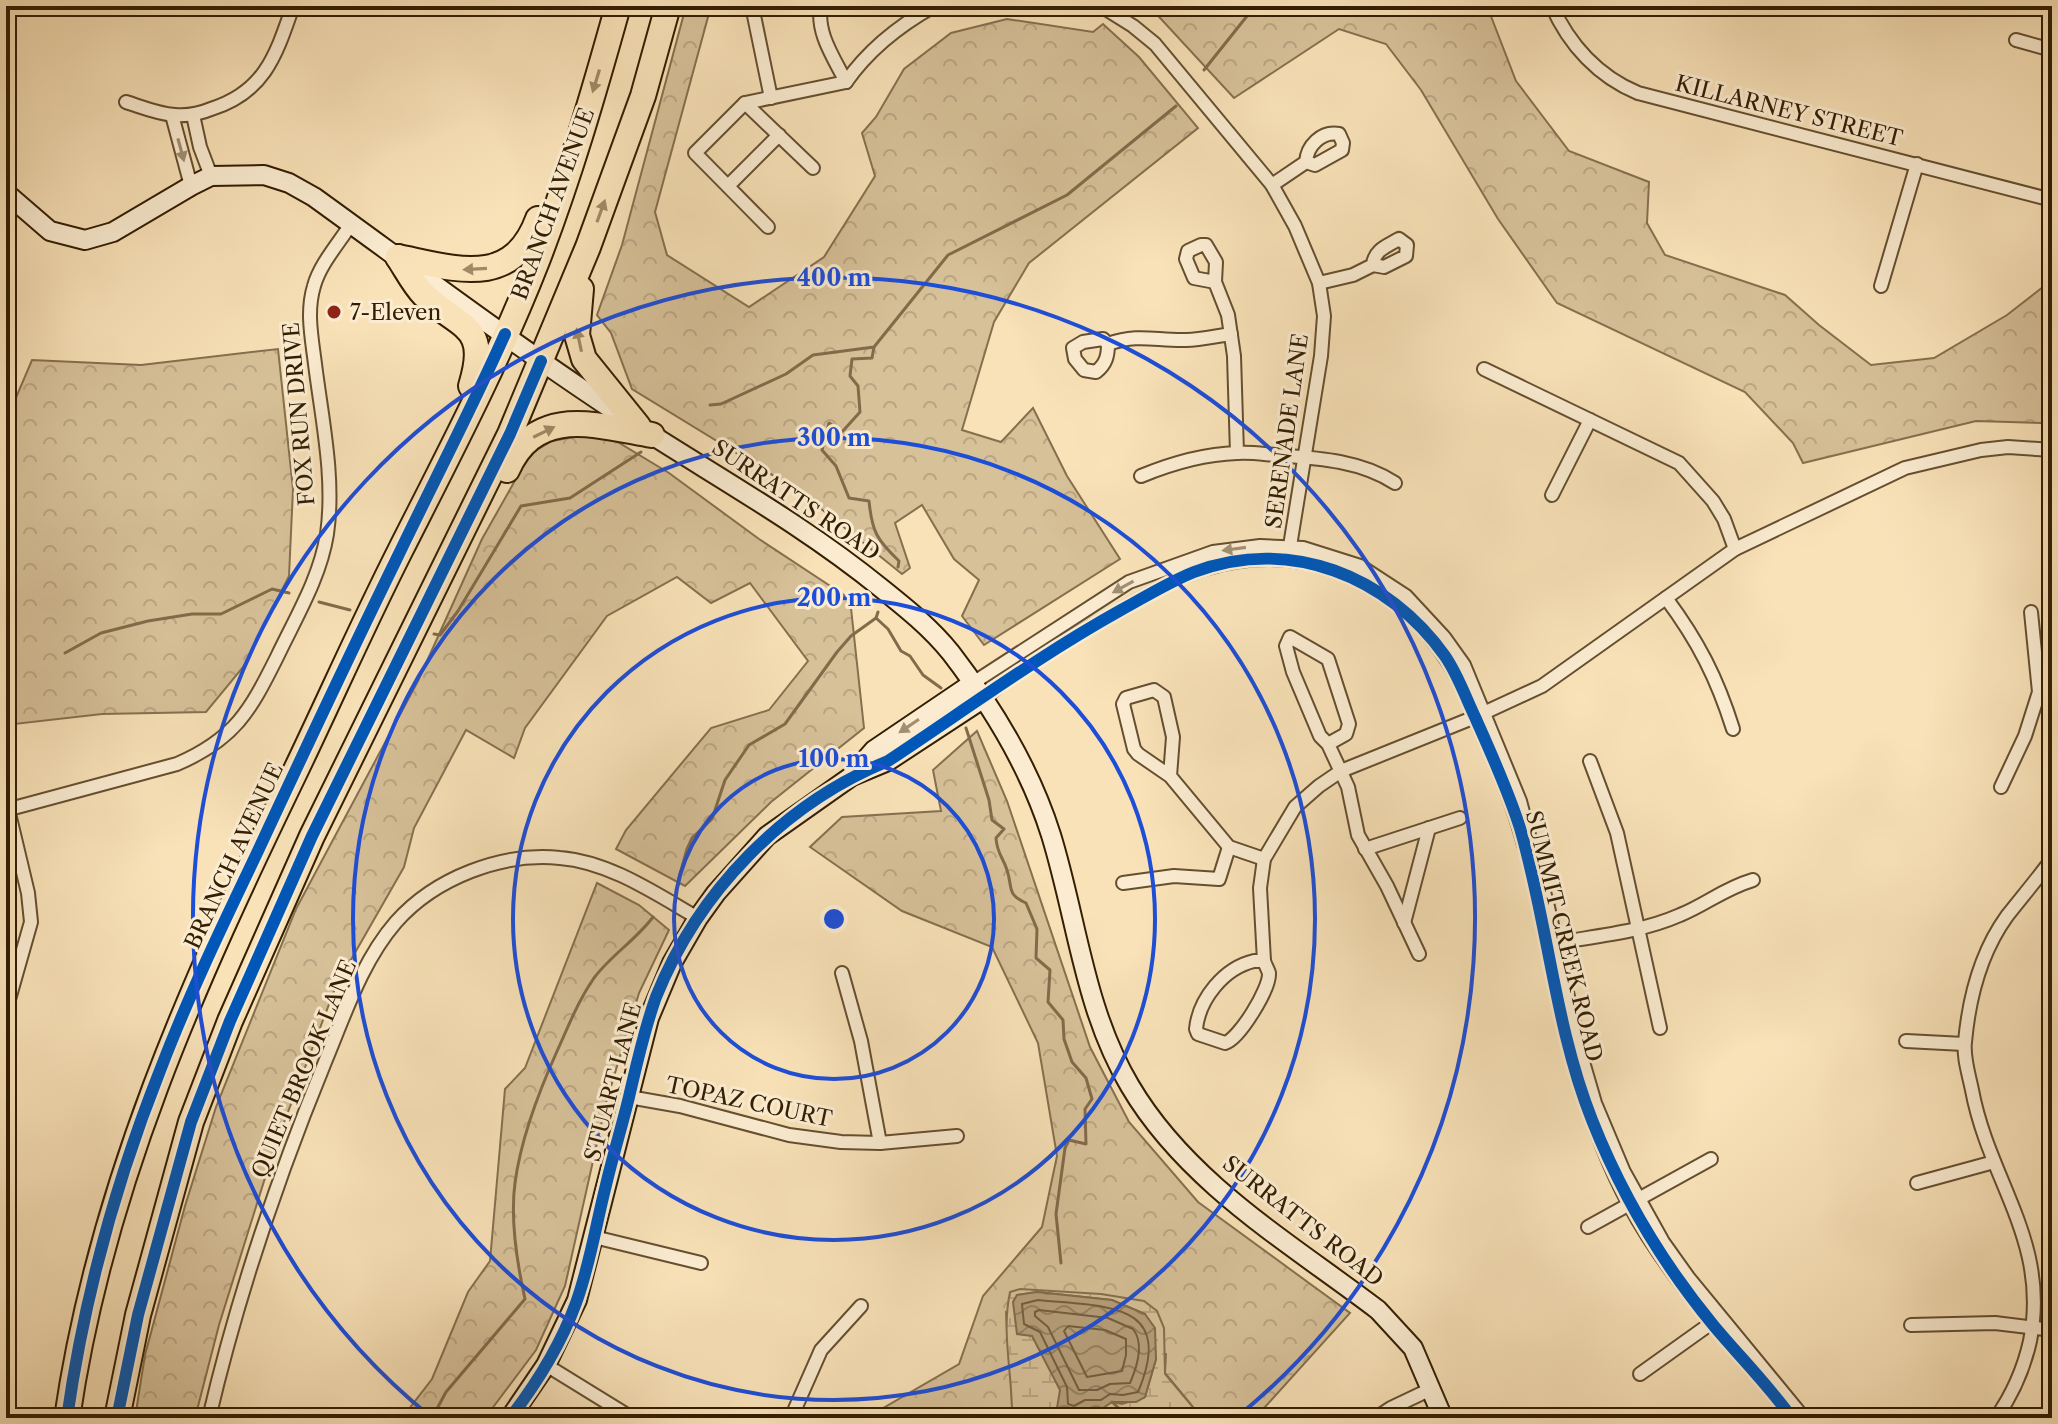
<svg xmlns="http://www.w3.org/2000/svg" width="2058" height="1424" font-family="'Libre Caslon Text',serif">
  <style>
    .forest { fill: url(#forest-crowns); stroke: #85704e; stroke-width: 2 }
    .wetland { fill: url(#wetland-marsh); stroke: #85704e; stroke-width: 2; fill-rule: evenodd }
    .water { fill: url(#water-waves); stroke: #826b4a; stroke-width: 2 }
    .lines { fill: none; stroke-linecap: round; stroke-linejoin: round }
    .shore { stroke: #745e3e; stroke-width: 2 }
    .stream { stroke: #826b4a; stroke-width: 3 }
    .street-casing { stroke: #644f30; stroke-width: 16 }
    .secondary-casing { stroke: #331e02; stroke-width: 22 }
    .highway-casing { stroke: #331e02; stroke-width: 28 }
    .street { stroke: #fbecd1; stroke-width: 12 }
    .secondary { stroke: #fbecd1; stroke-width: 18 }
    .highway { stroke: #f9e2b8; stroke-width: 24 }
    .cycleway-casing { stroke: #fbecd1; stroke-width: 17 }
    .cycleway { stroke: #0057b8; stroke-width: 12 }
    .oneway { fill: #a08a66 }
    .oneway2 { fill: #a18f74 }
    .ring { fill: none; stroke: #1d4ed8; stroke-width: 4 }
    .poi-dot { fill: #8f2418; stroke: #fbecd1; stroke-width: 3 }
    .labels { text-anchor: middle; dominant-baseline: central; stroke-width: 6; stroke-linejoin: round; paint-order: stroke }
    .street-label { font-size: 22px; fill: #331e02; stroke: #fbecd1 }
    .poi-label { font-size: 22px; fill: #331e02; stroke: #fbecd1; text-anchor: start }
    .centre { fill: #1d4ed8; stroke: #fbecd1; stroke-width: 4 }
    .ring-label { font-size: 24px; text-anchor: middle; font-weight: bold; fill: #1d4ed8; stroke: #fbecd1; stroke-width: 6; stroke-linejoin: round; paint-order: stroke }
  </style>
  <defs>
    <pattern id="forest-crowns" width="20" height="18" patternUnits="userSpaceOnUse" patternTransform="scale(2)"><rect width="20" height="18" fill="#d7c199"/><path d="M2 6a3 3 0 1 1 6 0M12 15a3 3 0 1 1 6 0" fill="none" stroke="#b9a582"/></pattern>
    <pattern id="wetland-marsh" width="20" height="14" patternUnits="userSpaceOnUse" patternTransform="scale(2)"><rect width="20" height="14" fill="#d7c199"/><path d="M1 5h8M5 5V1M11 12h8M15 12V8" fill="none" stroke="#b9a582"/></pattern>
    <pattern id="water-waves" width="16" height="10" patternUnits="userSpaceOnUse" patternTransform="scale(2)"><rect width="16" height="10" fill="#b69f7a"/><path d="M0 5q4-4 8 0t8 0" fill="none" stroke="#958162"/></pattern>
  </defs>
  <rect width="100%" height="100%" fill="#f9e2b8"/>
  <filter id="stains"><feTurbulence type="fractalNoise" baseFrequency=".0025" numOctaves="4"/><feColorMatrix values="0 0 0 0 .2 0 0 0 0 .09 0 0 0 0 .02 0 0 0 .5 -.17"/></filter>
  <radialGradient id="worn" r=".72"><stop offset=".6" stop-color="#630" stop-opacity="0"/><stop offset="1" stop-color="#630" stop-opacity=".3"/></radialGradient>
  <g class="forest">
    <path d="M686,6H711L655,212L667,255L749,307L824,257L875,176L862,133L876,117L904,69L951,33L1007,19L1093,32L1103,24L1139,57L1198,128L1029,263L994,322L962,430L1001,442L1033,408L1067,476L1120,559L984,645L962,616L979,580L954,559L922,505L895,523L910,568L902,574L800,492L632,389L611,333L597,315L622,245Z"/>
    <path d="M1149,6H1487L1516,81L1569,151L1649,182L1647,223L1665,255L1785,295L1819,325L1871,365L1934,358L2007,315L2052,280V412L2042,423L1976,421L1803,463L1793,443L1745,392L1557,303L1498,219L1421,90L1386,44L1339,29L1234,98Z"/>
    <path d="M278,349L293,489L289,576L244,666L206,712L102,714L6,725V421L32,360L141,365Z"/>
    <path d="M585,435L616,441L669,473L759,539L850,599L864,728L771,802L685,886L616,849L626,830L711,728L769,710L808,661L750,583L711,603L677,577L607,616L525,728L514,758L466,730L414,828L404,867L336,986L275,1146L219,1325L195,1418H135L145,1355L185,1206L216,1107L296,909L418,681L482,539L530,454L552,441Z"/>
    <path d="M977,731L1007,801L1090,1047L1129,1122L1198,1202L1350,1313L1255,1418H1202L1165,1373L1166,1354L1006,1312C1007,1348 1013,1382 1012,1418H871L873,1414L959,1364L983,1296L1042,1227L1057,1156L1038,1043L992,947L902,911L810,847L842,817L941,811L933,770Z"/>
    <path d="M597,883L639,905L669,930L639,993L606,1103L565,1286L536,1350L485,1418H402L432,1379L468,1292L490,1261L505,1089L525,1068Z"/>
  </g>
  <path class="wetland" d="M1020,1289L1101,1294L1144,1301L1157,1311L1164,1328L1165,1374L1202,1418H1012C1013,1376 1001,1334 1010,1292ZM1037,1292L1112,1300L1145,1314L1156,1359L1145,1397L1122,1404L1112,1402C1100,1410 1087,1408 1074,1415L1032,1335L1017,1295Z"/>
  <path class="water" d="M1037,1292L1112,1300L1145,1314L1155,1328L1156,1359L1145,1397L1136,1402H1112L1103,1408H1087L1074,1415L1057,1408L1060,1390L1032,1336L1017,1334L1013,1302L1017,1295Z"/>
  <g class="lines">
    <g class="shore">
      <path d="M1038,1300C1103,1307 1177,1300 1138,1392L1123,1395L1110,1394L1101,1400H1085L1074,1406L1068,1404L1067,1387L1040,1332L1024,1324L1022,1304Z"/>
      <path d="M1039,1310L1108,1318L1133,1329C1145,1344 1137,1367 1130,1383L1110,1384L1097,1390H1079L1048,1327L1035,1316V1312Z"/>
      <path d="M1068,1326L1105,1330L1126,1339V1355L1122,1371L1087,1377L1064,1331Z"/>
    </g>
    <g class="stream">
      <path d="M1204,70L1255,6"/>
      <path d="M874,347L872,358L852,359L850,376L858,386L860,412L842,432L829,423L822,450L836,466L849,498L869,501C872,532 877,540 899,561L898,567"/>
      <path d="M710,405L721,404L786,374L813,355L874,347L948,255L1067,195L1176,106"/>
      <path d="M319,602L350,610"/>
      <path d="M876,618L888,629L901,651L910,656L923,675L941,688"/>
      <path d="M434,634L440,635L458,611L521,506L570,498L641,452"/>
      <path d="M65,653L101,633L148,621L192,614H221L272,589L289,593"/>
      <path d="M966,728L989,800L992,820L1004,829L996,838C997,854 1003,857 1007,870C1013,888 1006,894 1026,903L1037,929L1036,958L1050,970L1048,1002L1063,1020L1064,1039L1072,1062L1086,1078L1092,1099L1085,1109L1086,1144L1069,1140L1065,1148L1056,1214L1061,1263"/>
      <path d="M679,878L687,849L692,838L712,819L725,780L749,745L785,724L837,652L851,636L876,618L878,612"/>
      <path d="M1112,1402L1123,1412L1137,1418"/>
      <path d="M432,1418L446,1392L525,1299C517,1263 510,1220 515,1183C521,1137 539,1091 558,1049C569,1025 578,1001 594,978C611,955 636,940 653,917"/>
      <path d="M1068,1418L1069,1413"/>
    </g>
    <g class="street-casing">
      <g id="street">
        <path d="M752,6L771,98"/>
        <path d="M821,6C816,33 834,58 846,82"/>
        <path d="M1101,6L1133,26L1155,44L1272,185L1295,226L1319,283L1324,316L1321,356L1289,552"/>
        <path d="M1552,6C1569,45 1599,77 1638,93L2052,200"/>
        <path d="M2016,40L2052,50"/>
        <path d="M846,82C869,49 900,25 934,6"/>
        <path d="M126,102C142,107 158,114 175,115C188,116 199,114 211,109C265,92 276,55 293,6"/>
        <path d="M745,103L813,168"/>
        <path d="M172,115L191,186"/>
        <path d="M193,115L200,147L211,176"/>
        <path d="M1272,185L1306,162L1315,165L1342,150L1343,143L1339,134C1321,131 1307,146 1306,162"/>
        <path d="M728,186L779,135"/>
        <path d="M768,227L695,153L745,103L846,82"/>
        <path d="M1215,282L1194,278L1186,259L1188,251L1201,245H1206L1216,262L1215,282L1228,315L1234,356L1237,453"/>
        <path d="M1319,283L1353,275L1373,265C1374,250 1387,246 1399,239L1407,245L1406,256L1384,267L1373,265"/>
        <path d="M1881,286L1917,164"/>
        <path d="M1108,344C1108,356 1106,364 1096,372L1084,370L1075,359L1073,348L1083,342L1103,339L1108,344C1139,333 1156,341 1186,340C1201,340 1216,336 1231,334"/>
        <path d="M1484,369L1679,463L1713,501L1724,519L1735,549"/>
        <path d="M1141,476C1170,464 1205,454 1237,453C1250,452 1263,454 1275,455C1316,458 1360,460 1395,483"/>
        <path d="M1552,495L1590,420"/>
        <path d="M1666,598C1698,641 1717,678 1733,729"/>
        <path d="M973,683L1129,582L1213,552L1260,546L1303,548L1360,566L1406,596L1444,637L1464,665L1520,801L1548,907L1581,1055L1595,1103L1624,1172L1663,1242L1688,1277L1804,1418"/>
        <path d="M984,698C1022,666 1068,639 1112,615C1141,599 1171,579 1204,569C1301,539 1397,580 1450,665C1463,686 1471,709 1481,731C1498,768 1514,806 1524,845"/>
        <path d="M1328,744L1346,734L1349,724L1328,659L1290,637L1286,646L1293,672L1320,736L1328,744L1348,787L1358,835L1387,886L1419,954"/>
        <path d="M1590,761L1617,833L1660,1028"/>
        <path d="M1170,776L1173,737L1164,697L1154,690L1126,698L1123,704L1134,749L1138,754L1170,776L1229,847L1264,859"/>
        <path d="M2001,787L2025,736L2039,692L2031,612"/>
        <path d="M6,810L177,764C235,739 250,711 277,657C296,617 320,578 327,534C335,478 322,420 315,364C312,339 306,312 314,286C320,264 339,243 351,224"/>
        <path d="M1365,849L1460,818"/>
        <path d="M1532,874C1558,987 1574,1103 1630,1206C1652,1247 1683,1288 1714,1325C1739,1356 1768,1385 1792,1418"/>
        <path d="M1123,883L1174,876L1219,879L1229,847"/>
        <path d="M1404,923L1429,828"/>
        <path d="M1551,944C1594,936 1639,933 1680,915C1707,904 1723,889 1753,880"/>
        <path d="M1254,961H1264C1265,964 1268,970 1269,973C1270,989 1239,1039 1225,1043L1198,1034L1196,1029C1199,999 1224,968 1254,961Z"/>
        <path d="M1264,961L1260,888L1264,859L1295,807L1319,786L1341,771L1475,717L1542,686L1735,549L1905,468L1981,450L2008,447L2052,450"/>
        <path d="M842,973L861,1041L880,1143"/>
        <path d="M6,1010L31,922L28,893L8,809"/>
        <path d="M1906,1041L1964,1044"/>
        <path d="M629,1097L680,1106L789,1135L841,1142L880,1143L957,1136"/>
        <path d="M1917,1183L1994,1162"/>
        <path d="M1588,1227L1711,1159"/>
        <path d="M594,1237L701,1263"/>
        <path d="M1911,1325L1995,1323L2052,1330"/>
        <path d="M546,1365L632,1418"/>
        <path d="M1640,1374L1717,1319"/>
        <path d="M209,1418C238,1294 277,1179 325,1062C345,1014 362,961 396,922C435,878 502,852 560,858C610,862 656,894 698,918"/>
        <path d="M791,1418L821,1350L861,1306"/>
        <path d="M1376,1418L1391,1408L1431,1389"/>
        <path d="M1996,1418C2012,1395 2024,1368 2030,1341C2050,1242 1989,1181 1972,1090C1969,1075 1963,1057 1965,1042C1969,998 1981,952 2007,916C2022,897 2038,878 2052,859"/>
      </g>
    </g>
    <g class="secondary-casing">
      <g id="secondary">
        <path d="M6,193L50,231L85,240L113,232L191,186L211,176L264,175L289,183L314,197C422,275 529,356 641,428C722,480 806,527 881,588C906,608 931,628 951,653C994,709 1030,768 1051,835C1077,919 1084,1009 1130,1086C1187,1183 1290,1243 1378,1310L1413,1348L1443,1418"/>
        <path d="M853,774L874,750L973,683"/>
        <path d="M510,1418L546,1365L577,1300L649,1018L672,963L698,918L716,893L767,836L852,776L888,761L984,698"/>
      </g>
    </g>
    <g class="highway-casing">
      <g id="highway">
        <path d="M398,257C456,269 512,289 538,219"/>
        <path d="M398,257C406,269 414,285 424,295C460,329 490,324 471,386"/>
        <path d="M581,289L577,335L584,359L638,426"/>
        <path d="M507,470C536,405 595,425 652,435"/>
        <path d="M67,1418C101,1185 193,983 295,772C330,699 363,624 400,551C448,456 498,361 537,261C569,178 594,92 618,6"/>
        <path d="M117,1418L138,1315L191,1122L230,1021L312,836L510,434L588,247L643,96L668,6"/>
      </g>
    </g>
    <use href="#street" class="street"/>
    <use href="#secondary" class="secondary"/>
    <use href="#highway" class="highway"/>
    <g class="cycleway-casing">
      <g id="cycleway">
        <path d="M67,1418C84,1298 116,1181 161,1068C189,995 223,924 257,853C303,754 349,656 397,558C433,483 471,410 505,334"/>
        <path d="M117,1418L138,1315L191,1122L230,1021L312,836L510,434L541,361"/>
        <path d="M510,1418C537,1383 561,1344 576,1303C590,1265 596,1224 606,1185C613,1155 622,1126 629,1097C637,1063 644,1030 656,997C698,892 783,804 888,761C965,710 1040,655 1121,610C1145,597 1169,582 1194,572C1290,536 1388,576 1445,656C1458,675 1465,696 1475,717C1491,753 1508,790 1520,828C1548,924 1555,1027 1592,1120C1622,1196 1662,1263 1714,1326C1740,1357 1768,1385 1792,1418"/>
      </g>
    </g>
    <use href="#cycleway" class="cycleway"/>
  </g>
  <defs><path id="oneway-solid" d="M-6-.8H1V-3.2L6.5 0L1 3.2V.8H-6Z" transform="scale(2)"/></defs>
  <g class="oneway">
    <use href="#oneway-solid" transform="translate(596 81) rotate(107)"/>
    <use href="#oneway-solid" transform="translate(601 211) rotate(-70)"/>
    <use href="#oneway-solid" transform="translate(475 269) rotate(177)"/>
    <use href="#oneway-solid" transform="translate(579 340) rotate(-102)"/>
    <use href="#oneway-solid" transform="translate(544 432) rotate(-26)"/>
  </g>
  <g class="oneway2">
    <use href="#oneway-solid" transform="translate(181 150) rotate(75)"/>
    <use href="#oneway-solid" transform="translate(1234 549) rotate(172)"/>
    <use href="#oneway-solid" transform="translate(1123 587) rotate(151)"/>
    <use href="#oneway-solid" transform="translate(909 726) rotate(146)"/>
  </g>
  <g class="ring">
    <circle cx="834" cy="919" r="160"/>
    <circle cx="834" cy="919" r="321"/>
    <circle cx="834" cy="919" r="481"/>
    <path d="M431 1417A641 641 0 1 1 1237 1417"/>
  </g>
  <circle class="poi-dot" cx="334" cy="312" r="8"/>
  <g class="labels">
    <g class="street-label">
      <text transform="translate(1789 111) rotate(14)">KILLARNEY STREET</text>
      <text transform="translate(553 204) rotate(-70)">BRANCH AVENUE</text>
      <text transform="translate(299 414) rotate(-95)">FOX RUN DRIVE</text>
      <text transform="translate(1287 431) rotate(-82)">SERENADE LANE</text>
      <text transform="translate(796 500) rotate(34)">SURRATTS ROAD</text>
      <text transform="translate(234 856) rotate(-65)">BRANCH AVENUE</text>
      <text transform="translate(1564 936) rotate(76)">SUMMIT CREEK ROAD</text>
      <text transform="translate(304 1069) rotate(-67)">QUIET BROOK LANE</text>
      <text transform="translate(613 1082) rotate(-75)">STUART LANE</text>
      <text transform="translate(749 1102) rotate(12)">TOPAZ COURT</text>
      <text transform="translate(1303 1221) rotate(38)">SURRATTS ROAD</text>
    </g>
    <g class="poi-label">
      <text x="350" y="312">7-Eleven</text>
    </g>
  </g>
  <circle cx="834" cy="919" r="12" class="centre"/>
  <g class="ring-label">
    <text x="834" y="286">400 m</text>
    <text x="834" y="446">300 m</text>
    <text x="834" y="606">200 m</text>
    <text x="834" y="767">100 m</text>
  </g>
  <rect width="2058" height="1424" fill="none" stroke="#f9e2b8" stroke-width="32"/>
  <rect x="8" y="8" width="2042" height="1408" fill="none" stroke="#331e02" stroke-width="4"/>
  <rect x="16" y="16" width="2026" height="1392" fill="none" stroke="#331e02" stroke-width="2"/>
  <rect width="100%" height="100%" filter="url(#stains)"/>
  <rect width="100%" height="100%" fill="url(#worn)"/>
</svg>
